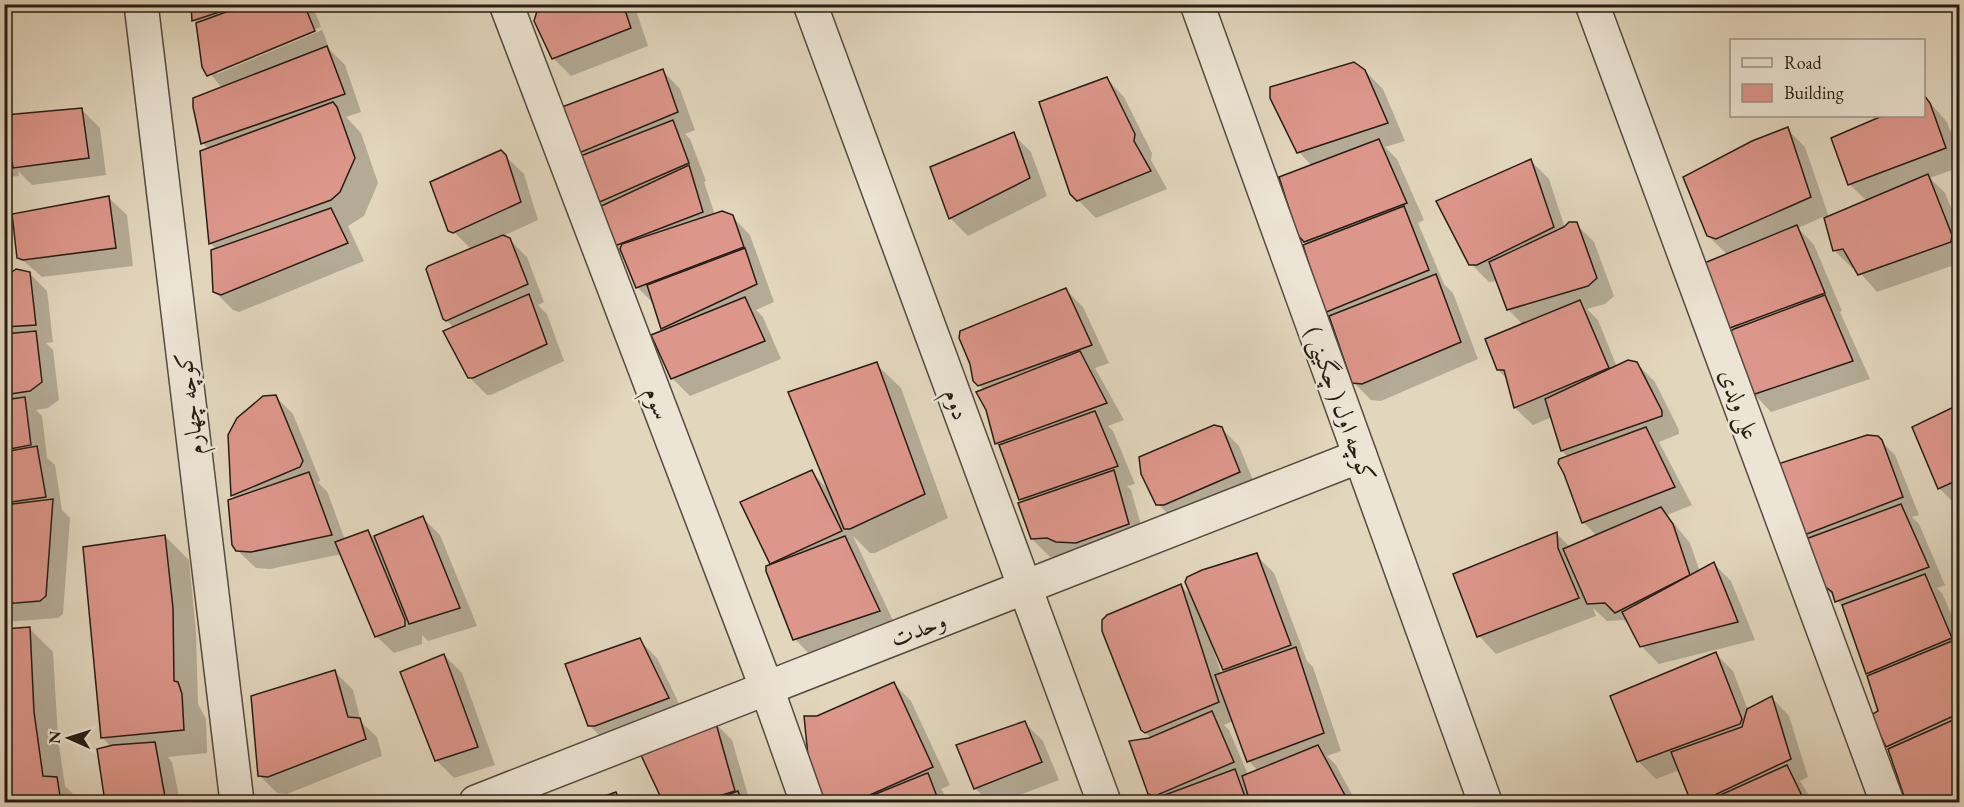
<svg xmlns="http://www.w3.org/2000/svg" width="1964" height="807" font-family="'EB Garamond',Amiri,serif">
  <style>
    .shadow { fill: #0003; fill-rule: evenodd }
    .building { fill: #dd968a; stroke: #261d15; stroke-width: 1.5 }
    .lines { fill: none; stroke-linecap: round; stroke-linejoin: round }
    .minor-casing { stroke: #554b3f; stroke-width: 36 }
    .minor { stroke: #ece4d4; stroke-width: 33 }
    .labels { text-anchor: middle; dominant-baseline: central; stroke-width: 5; stroke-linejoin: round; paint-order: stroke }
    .street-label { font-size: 24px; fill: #261d15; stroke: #ece4d4 }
  </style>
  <rect width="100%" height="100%" fill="#e2d6bd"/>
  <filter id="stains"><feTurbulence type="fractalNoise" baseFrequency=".00333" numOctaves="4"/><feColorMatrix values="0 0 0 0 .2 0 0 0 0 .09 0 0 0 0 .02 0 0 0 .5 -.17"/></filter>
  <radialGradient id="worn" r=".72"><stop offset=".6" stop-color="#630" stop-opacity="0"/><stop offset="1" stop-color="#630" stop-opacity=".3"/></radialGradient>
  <g class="shadow">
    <path d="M192,4H312L330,50L345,65L361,112L346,117L361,133L378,183L364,216L348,226L364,261L239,312L233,310L215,292L217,250L211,244L202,152L209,150L203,143L222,88L204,66ZM321,27L322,30L217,74V71Z"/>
    <path d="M559,4H634L648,46L571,76L553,58Z"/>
    <path d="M663,71L680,89L695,130L685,134L690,139L706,181L704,182L715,215L732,216L750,235L774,302L756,310L763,317L781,359L690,396L672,378L665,331L656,306L637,287L624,256L614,246L583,157L577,151Z"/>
    <path d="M1365,71L1383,89L1405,141L1385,147L1397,159L1424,220L1418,223L1444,284L1453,293L1478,359L1381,401L1371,400L1353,382L1332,320L1325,313L1308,244L1305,241L1312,166L1299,152Z"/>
    <path d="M1107,79L1124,97L1152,153L1151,160L1167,189L1096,218L1078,200Z"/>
    <path d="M4,96L11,102L12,116L82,110L100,128L106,175L32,185L18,171L19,176L4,177Z"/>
    <path d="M1924,96L1947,122L1960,156V167L1930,178L1945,193L1960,230V263L1877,292L1855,267L1852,268L1834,250L1825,216L1798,228L1814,245L1842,311L1840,312L1870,379L1771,412L1754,394L1728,335V255L1708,236L1787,129L1805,147L1829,217L1867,201L1849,184L1833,139L1886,116H1924Z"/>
    <path d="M1013,134L1031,152L1047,196L968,236L950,218Z"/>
    <path d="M501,152L524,174L538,220L501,237L509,239L527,257L544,302L538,305L547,314L564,361L491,395H487L469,377L454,328L444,318L472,250L447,225Z"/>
    <path d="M1531,161L1549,179L1565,228L1576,224L1594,242L1614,296L1605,304L1587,309L1598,320L1617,367L1637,364L1655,382L1679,430V434L1659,442L1692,505L1667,515L1690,543L1700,572L1714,564L1731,581L1755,640L1659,664L1641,646L1632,628L1624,620L1607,621L1593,608L1596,616L1496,654L1479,636L1557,534L1571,548L1597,536L1583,522L1568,457L1562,451L1552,417L1533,425L1515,408L1508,380L1498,370L1523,325L1508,309L1498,281L1489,282L1471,264Z"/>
    <path d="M4,186L7,188L6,231L12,274L29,273L47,291L53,342L46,343L53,350L59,400L48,408L36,410L42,416L47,458L55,465L62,510L70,518L63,614L58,618L4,622Z"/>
    <path d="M109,198L127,215L133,266L42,277L19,257Z"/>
    <path d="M1066,290L1083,307L1109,363L1095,368L1124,420L1108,426L1113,431L1135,484L1127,486L1131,490L1146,542L1050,557L1032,539L1023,503L1002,449L996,443L985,391L979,385Z"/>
    <path d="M876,364L901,388L948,518L875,553H870L853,536L897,629L812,657L791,635L767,571L773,565L742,503L811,472L830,491Z"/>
    <path d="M275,396L293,414L320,480L318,483L327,491L345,540L368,531L374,538L422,517L440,535L477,626L428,641L422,635V644L394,653L376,636L342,554L270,569L256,568L237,550L236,499L232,495Z"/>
    <path d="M1960,406V505L1957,506L1939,488Z"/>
    <path d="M1221,428L1239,446L1257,490L1176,522L1158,504Z"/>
    <path d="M1877,437L1895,455L1919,515L1912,517L1919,524L1945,585L1937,588L1942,593L1960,634V802H1908L1887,746L1871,676L1867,673L1846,611L1819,580L1797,534Z"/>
    <path d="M165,536L189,560L196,633L198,704L206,719L207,753L168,757L172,762L180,802H107L99,750L111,747L102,737Z"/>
    <path d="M1256,555L1274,573L1307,661L1313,667L1341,751L1327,756L1336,765L1356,802H1157L1149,794L1152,740L1142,729L1181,586L1193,597ZM1216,650L1224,669L1227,672L1221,674L1214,651ZM1233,721L1249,761L1258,771L1248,775L1229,730L1224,725Z"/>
    <path d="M29,628L53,652L58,738L65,786L81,802H4V631Z"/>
    <path d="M639,640L657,658L685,716L607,743L589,725Z"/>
    <path d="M1715,653L1733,671L1748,710L1772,698L1789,716L1808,777L1800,781L1813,802H1693L1680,770L1656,779L1638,761Z"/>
    <path d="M444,655L462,673L495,765L454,778L436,760Z"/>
    <path d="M335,672L353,690L361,722L377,737L382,756L287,794L277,793L259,775Z"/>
    <path d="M894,684L911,701L950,785L941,789L949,802H825L811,765Z"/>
    <path d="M714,722L732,740L750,802H665L641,752Z"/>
    <path d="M1025,723L1043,741L1059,780L1002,802H989L975,788Z"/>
    <path d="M616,794L624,802H593Z"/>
  </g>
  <g class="building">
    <path d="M191,4H244L192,21Z"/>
    <path d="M248,4H304L315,31L207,76L202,67L196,23Z"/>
    <path d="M554,4H623L631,28L552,59L534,21L537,11Z"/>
    <path d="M327,46L345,94L201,144L193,107V98Z"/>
    <path d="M1354,62L1365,70L1388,123L1297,153L1270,98V87Z"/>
    <path d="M663,69L678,112L579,153L562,107Z"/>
    <path d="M1107,77L1135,134L1134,141L1151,171L1077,201L1070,194L1039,102Z"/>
    <path d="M1924,95L1930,103L1946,148L1848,185L1831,138L1882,116H1924Z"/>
    <path d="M333,102L337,107L355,158L340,192L331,200L209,244L200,151Z"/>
    <path d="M82,108L89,158L13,168L5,115Z"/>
    <path d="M673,120L689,163L595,204L578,157Z"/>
    <path d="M1788,127L1811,197L1716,239L1707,236L1683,177L1752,141Z"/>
    <path d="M1014,132L1030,178L949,219L930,167Z"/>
    <path d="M1379,139L1407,203L1304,242L1297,234L1279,177Z"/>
    <path d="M501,150L506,155L521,202L453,233L448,231L430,182Z"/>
    <path d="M1531,159L1554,227L1477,265H1469L1436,201Z"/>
    <path d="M689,165L703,212L612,247L597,208Z"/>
    <path d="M1928,174L1952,235L1951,242L1858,275L1843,249L1833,251L1824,218Z"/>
    <path d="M109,196L116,248L23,260L17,258L12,214Z"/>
    <path d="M1404,206L1429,270L1324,313L1303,245Z"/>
    <path d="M331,208L348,243L221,295L213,292L211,250Z"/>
    <path d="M722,211L733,215L744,247L636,288L620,249L622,244Z"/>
    <path d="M1569,222H1577L1597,278L1588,286L1507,310L1489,262L1564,227Z"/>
    <path d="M1797,225L1825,293L1727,329L1697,266Z"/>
    <path d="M503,235L510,238L528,284L446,321L443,319L426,269L428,266Z"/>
    <path d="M745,248L757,284L661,329L647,285Z"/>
    <path d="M16,269L30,272L36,325L4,327V278Z"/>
    <path d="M1436,274L1461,342L1362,384L1352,383L1329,316Z"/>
    <path d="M1066,288L1092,345L978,386L973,381L970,364L959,338L960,331Z"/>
    <path d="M529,294L547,344L473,378H468L443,331Z"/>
    <path d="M1825,295L1853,361L1752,395L1726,335L1734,329Z"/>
    <path d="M745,297L765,341L671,379L651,335Z"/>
    <path d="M1580,300L1609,368L1514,408L1504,370H1497L1485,339Z"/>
    <path d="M36,331L42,382L30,391L4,395V334Z"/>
    <path d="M1080,351L1107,403L995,444L986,410L976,392Z"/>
    <path d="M1628,360L1637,362L1662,411V416L1561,451L1545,399Z"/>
    <path d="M877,362L925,494L850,529H844L788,392Z"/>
    <path d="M276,395L303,461L300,467L231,496L228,435L237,418L263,396Z"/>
    <path d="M25,397L31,445L4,450V400Z"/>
    <path d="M1960,404V479L1938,489L1912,427Z"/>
    <path d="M1095,411L1118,466L1019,500L999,445Z"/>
    <path d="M1214,425L1222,427L1240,472L1164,505H1156L1141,474L1139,457Z"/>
    <path d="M1646,427L1675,487L1582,523L1564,474L1558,463L1559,459Z"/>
    <path d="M1867,435L1878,436L1882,440L1903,497L1799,537L1772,466Z"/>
    <path d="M37,446L46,497L4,503V452Z"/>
    <path d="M812,470L842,531L770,564L740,502Z"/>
    <path d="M1114,470L1129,524L1076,543L1056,542L1047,538L1031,539L1018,503Z"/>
    <path d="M309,472L332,535L251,552L236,551L232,545L228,500Z"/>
    <path d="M53,499L46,596L40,601L4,604V505Z"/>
    <path d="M1901,504L1929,567L1835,602L1832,592L1818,581L1803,540Z"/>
    <path d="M1661,507L1673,524L1690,575L1615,613L1605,603L1587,604L1563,549Z"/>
    <path d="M423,516L460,608L409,624L374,536Z"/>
    <path d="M368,530L405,620V626L375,637L335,542Z"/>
    <path d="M1557,532L1558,548L1579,598L1477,637L1453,574Z"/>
    <path d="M165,535L173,608L174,681L178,682L182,694L184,730L101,738L83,547Z"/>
    <path d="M845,536L880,611L793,640L766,571V566Z"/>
    <path d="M1257,553L1291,645L1223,670L1185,582L1187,577L1202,570Z"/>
    <path d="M1714,562L1738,622L1640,647L1622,612Z"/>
    <path d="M1925,574L1952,638L1866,674L1842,605Z"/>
    <path d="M1181,584L1219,702L1145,733L1141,730L1102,631V620L1107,615Z"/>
    <path d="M30,627L34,712L43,776L57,777L61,802H4V629Z"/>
    <path d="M640,638L669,698L595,726H588L565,664Z"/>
    <path d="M1952,641L1960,654V713L1886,747L1871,715L1878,711L1867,676Z"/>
    <path d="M1296,647L1324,733L1247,762L1215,675Z"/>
    <path d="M1716,652L1742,719L1740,724L1637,762L1610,696Z"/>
    <path d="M444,654L478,747L435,761L400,672Z"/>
    <path d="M335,670L348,717L360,718L366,739L268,777L258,776L251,696Z"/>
    <path d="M894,682L933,767L854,802H824L809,766L804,716H817Z"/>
    <path d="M1772,696L1791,759L1700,802H1691L1671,752L1742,727L1747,709Z"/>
    <path d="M1212,711L1234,762L1155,796L1148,794L1129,741L1149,738Z"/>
    <path d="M1960,717V798L1947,802H1906L1888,749Z"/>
    <path d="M715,720L735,791L700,802H663L639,751Z"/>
    <path d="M1025,721L1042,762L974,789L956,745Z"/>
    <path d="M155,742L166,802H105L97,749L113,745Z"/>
    <path d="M1318,745L1347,799L1338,802H1250L1242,776Z"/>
    <path d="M1787,765L1805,802H1705Z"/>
    <path d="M1235,769L1247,802H1155L1154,799Z"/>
    <path d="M928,773L939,802H856L925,774Z"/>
    <path d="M738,791L742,802H708Z"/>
    <path d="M616,792L620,802H588Z"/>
  </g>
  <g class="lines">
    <g class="minor-casing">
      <g id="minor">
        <path d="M141,4L237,802"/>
        <path d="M506,4L767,689L807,802"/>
        <path d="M810,4L1104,802"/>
        <path d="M1197,4L1485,802"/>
        <path d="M1592,4L1887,802"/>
        <path d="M476,802L1360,456"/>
      </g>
    </g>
    <use href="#minor" class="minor"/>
  </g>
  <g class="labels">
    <g class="street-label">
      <text transform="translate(658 403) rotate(69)">سوم</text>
      <text transform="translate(189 404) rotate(-97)">کوچه چهارم</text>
      <text transform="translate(957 404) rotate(70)">دوم</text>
      <text transform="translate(1341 404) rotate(70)">کوچه اول ( چگینی )</text>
      <text transform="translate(1740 404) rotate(70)">علی ولدی</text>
      <text transform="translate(918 629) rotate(-21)">وحدت</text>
    </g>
  </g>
  <rect width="1964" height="807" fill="none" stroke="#e2d6bd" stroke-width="24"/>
  <rect x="6" y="6" width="1952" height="795" fill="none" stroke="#261d15" stroke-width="3"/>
  <rect x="12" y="12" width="1940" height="783" fill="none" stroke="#261d15" stroke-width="1.5"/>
  <rect x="1730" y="39" width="195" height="78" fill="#ece4d4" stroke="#9d9488" stroke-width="1.5"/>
  <rect x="1742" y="58" width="30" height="9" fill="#ece4d4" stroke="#9d9488" stroke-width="1.5"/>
  <text x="1784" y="69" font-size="18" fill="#261d15">Road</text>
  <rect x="1742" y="84" width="30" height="18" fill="#dd968a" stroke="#9d9488" stroke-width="1.5"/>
  <text x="1784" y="99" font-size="18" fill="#261d15">Building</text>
  <g transform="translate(69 738) rotate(273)" stroke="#ece4d4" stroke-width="4.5" paint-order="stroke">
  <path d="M0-4.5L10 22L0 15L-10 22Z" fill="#261d15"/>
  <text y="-9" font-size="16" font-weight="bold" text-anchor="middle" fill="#261d15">N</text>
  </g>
  <rect width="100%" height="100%" filter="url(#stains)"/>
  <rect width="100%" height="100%" fill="url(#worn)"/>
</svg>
